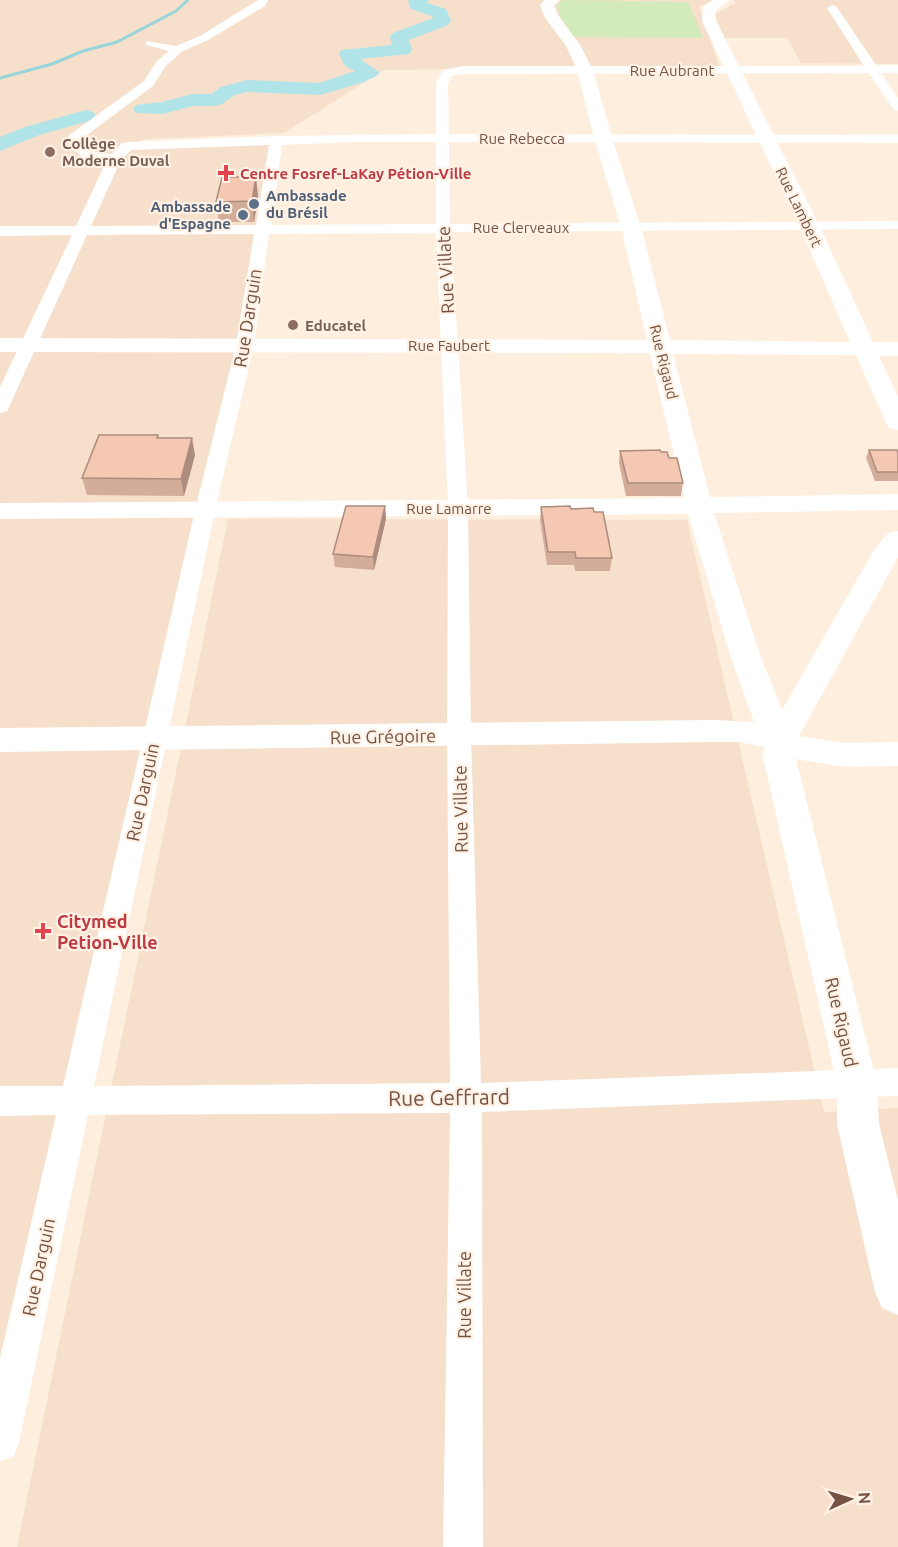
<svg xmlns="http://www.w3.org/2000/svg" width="898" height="1547" font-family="Ubuntu,sans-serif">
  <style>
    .residential { fill: #f6dfcb }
    .green { fill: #d3ebbb }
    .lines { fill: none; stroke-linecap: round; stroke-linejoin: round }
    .stream { stroke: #97d5da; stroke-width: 3 }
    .river { fill: #b1e4e8; fill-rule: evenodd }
    .street { fill: #fff; fill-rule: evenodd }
    .secondary { fill: #fff; fill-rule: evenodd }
    .wall { fill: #d3ac9a }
    .shaded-wall { fill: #ac8c7d }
    .building { fill: #f5c8b3; stroke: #ac8c7d; stroke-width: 1.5 }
    .education-dot { fill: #8d6e63; stroke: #fff2e5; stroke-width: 2 }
    .health-dot { fill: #e0444e; stroke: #fff2e5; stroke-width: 2 }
    .service-dot { fill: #5c6f8a; stroke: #fff2e5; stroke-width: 2 }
    .labels { text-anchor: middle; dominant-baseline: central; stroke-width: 4.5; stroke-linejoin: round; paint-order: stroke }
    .far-street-label { font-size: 15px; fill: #745244; stroke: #fff2e5 }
    .far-education-label { font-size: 15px; font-weight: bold; fill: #785e54; stroke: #fff2e5; text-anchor: start }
    .far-health-label { font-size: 15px; font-weight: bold; fill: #be3a42; stroke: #fff2e5; text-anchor: start }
    .far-service-label { font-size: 15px; font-weight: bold; fill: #4e5e75; stroke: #fff2e5; text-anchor: start }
    .street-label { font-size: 18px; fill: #745244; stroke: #fff2e5 }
    .health-label { font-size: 18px; font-weight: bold; fill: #be3a42; stroke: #fff2e5; text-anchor: start }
    .near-street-label { font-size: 21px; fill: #745244; stroke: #fff2e5 }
  </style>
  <rect width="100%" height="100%" fill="#feeedd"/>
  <g class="residential">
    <path d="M0,0H716L699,7L719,65L716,67L384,70L284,133L146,139L128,145L273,141L257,257L202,504L0,503Z"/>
    <path d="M734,0H898V64L801,63L787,38H725L714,15L735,3Z"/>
    <path d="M197,512L0,1395V515Z"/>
    <path d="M228,519L687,520L824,1112L898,1108V1547H17Z"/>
  </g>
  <path class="green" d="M563,0L688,2L703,38L574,37L564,30L557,5Z"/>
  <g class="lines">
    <path class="stream" d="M0,78L52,64L83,51L117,42L176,11L188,0"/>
    <g class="river">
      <path d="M409,0H429L427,3L446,9L451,21L448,25L409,40L412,50L409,54L360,59L379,72L377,76L361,83L320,95L247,92L235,95L222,104L215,106H193L163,114L136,113L133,109L136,105L162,102L192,94H211L221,87L247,80L319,83L355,71L345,66L339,54L341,50L392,45L390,37L393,33L433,18L432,16L411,9L408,2Z"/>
      <path d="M86,110L93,112L96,116L93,120L39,135L0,151V137L25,127Z"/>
    </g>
    <path class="street" d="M258,0H268L265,6L208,40L181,52L165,67L153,86L80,140C88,153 98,153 112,154L122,143L127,142L276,136L436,134V83L443,70L463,66H864L827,8L832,5L836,6L876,65H898V73H881L898,98V111L894,110L869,73L463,74L452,76L448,83L449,134L898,135V143L449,142L450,224L898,221V229L451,232L468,508L471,735L481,1083L898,1068V1096L482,1112L483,1547H443L450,1113L88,1115L19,1442L14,1456L0,1461V1358L56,1115L0,1116V1086H63L196,506L236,345L254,234L87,235L9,407L7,411L0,413V387L72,235L0,236V226H76L106,162C87,161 76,156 66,139L68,136L144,81L156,62L169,51L146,45V41L176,46L200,36ZM357,142H436V224L271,225L282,145ZM269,145L256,225L91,226L121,160L131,150ZM436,233L448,508L447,735L450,1083L94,1086L216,506L254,345L269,234Z"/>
    <path class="secondary" d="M545,0H560L554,6L558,15L580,45L593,70L612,138L641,227L670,340L850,342L799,225L702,21L703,6L713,0H730L715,11L716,21L819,225L873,342H898V356H879L898,397V430L889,428L886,423L856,355L673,354L710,497L898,494V510L714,513L760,655L782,710L874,550L888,533L898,531V557L799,736L845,743L898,742V766L845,767L796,759L877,1084L879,1124L898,1200V1315L882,1308L875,1292L837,1124V1084L762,753L765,747L739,742H714L0,752V728L714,720L754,722L730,655L688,514L0,519V503L684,498L650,353L0,352V338L647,340L621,227L594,138L577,70L566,46L544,16L540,5Z"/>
  </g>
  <g class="wall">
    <path d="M256,177L258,197L254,222H219L216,202Z"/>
    <path d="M159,438L195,455L184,496L87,495L82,478Z"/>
    <path d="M869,450L898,453V481H875L866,458Z"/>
    <path d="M620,451L661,452L669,458L683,483L681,496H626L619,463Z"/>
    <path d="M385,506L386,519L374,570L335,567L333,554Z"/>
    <path d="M541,507L571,509L612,558L610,571H575L574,565H547L540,520Z"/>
  </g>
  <g class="shaded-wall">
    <path d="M256,177L258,197L254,222L252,201Z"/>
    <path d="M192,438L195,455L184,496L181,479Z"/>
    <path d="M385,506L386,519L374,570L373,557Z"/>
  </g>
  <g class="building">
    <path d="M222,177H256L252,201L216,202Z"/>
    <path d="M99,435H158L157,438H192L181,479L82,478Z"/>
    <path d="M660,450L661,452H667L669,458H677L683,483H628L620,451Z"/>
    <path d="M869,450H897L898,453V472H877Z"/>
    <path d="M346,506H385L373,557L333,554Z"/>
    <path d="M570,506L571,509L593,508L594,512H603L612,558H576L575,552H548L541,507Z"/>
  </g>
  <g class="education-dot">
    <circle cx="50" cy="152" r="6"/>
    <circle cx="293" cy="325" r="6"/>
  </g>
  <g class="health-dot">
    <path d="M223 164h6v6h6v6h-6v6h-6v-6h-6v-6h6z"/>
    <path d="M40 922h6v6h6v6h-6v6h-6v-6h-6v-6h6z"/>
  </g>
  <g class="service-dot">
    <circle cx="254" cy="204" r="6"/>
    <circle cx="243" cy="215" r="6"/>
  </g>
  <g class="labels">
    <g class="far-street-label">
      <text x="672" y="70">Rue Aubrant</text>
      <text x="522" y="138">Rue Rebecca</text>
      <text transform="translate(799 207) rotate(64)">Rue Lambert</text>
      <text x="521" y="227">Rue Clerveaux</text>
      <text x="449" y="345">Rue Faubert</text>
      <text transform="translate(664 362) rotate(76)">Rue Rigaud</text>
      <text x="449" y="508">Rue Lamarre</text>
    </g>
    <g class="far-education-label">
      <text x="62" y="143">Collège<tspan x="62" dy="17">Moderne Duval</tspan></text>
      <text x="305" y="325">Educatel</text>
    </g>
    <g class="far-health-label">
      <text x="240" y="173">Centre Fosref-LaKay Pétion-Ville</text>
    </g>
    <g class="far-service-label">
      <text x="266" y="195">Ambassade<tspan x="266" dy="17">du Brésil</tspan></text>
      <text x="231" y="206" text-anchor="end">Ambassade<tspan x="231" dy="17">d'Espagne</tspan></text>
    </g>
    <g class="street-label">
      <text transform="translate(445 270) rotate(-93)">Rue Villate</text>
      <text transform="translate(247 318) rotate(-81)">Rue Darguin</text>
      <text transform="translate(383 736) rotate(-1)">Rue Grégoire</text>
      <text transform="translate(142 792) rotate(-78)">Rue Darguin</text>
      <text transform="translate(460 809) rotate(-91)">Rue Villate</text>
      <text transform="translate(842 1022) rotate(77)">Rue Rigaud</text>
      <text transform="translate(38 1267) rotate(-78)">Rue Darguin</text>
      <text transform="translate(464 1295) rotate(-90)">Rue Villate</text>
    </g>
    <g class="health-label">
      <text x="57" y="921">Citymed<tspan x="57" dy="21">Petion-Ville</tspan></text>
    </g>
    <g class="near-street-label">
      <text transform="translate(449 1097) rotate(-1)">Rue Geffrard</text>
    </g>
  </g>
  <g transform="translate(850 1499) rotate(86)" stroke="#fff2e5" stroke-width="4.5" paint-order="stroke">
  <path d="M0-4.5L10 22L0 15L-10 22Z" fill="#745244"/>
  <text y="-9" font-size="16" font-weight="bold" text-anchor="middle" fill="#745244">N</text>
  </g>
</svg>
